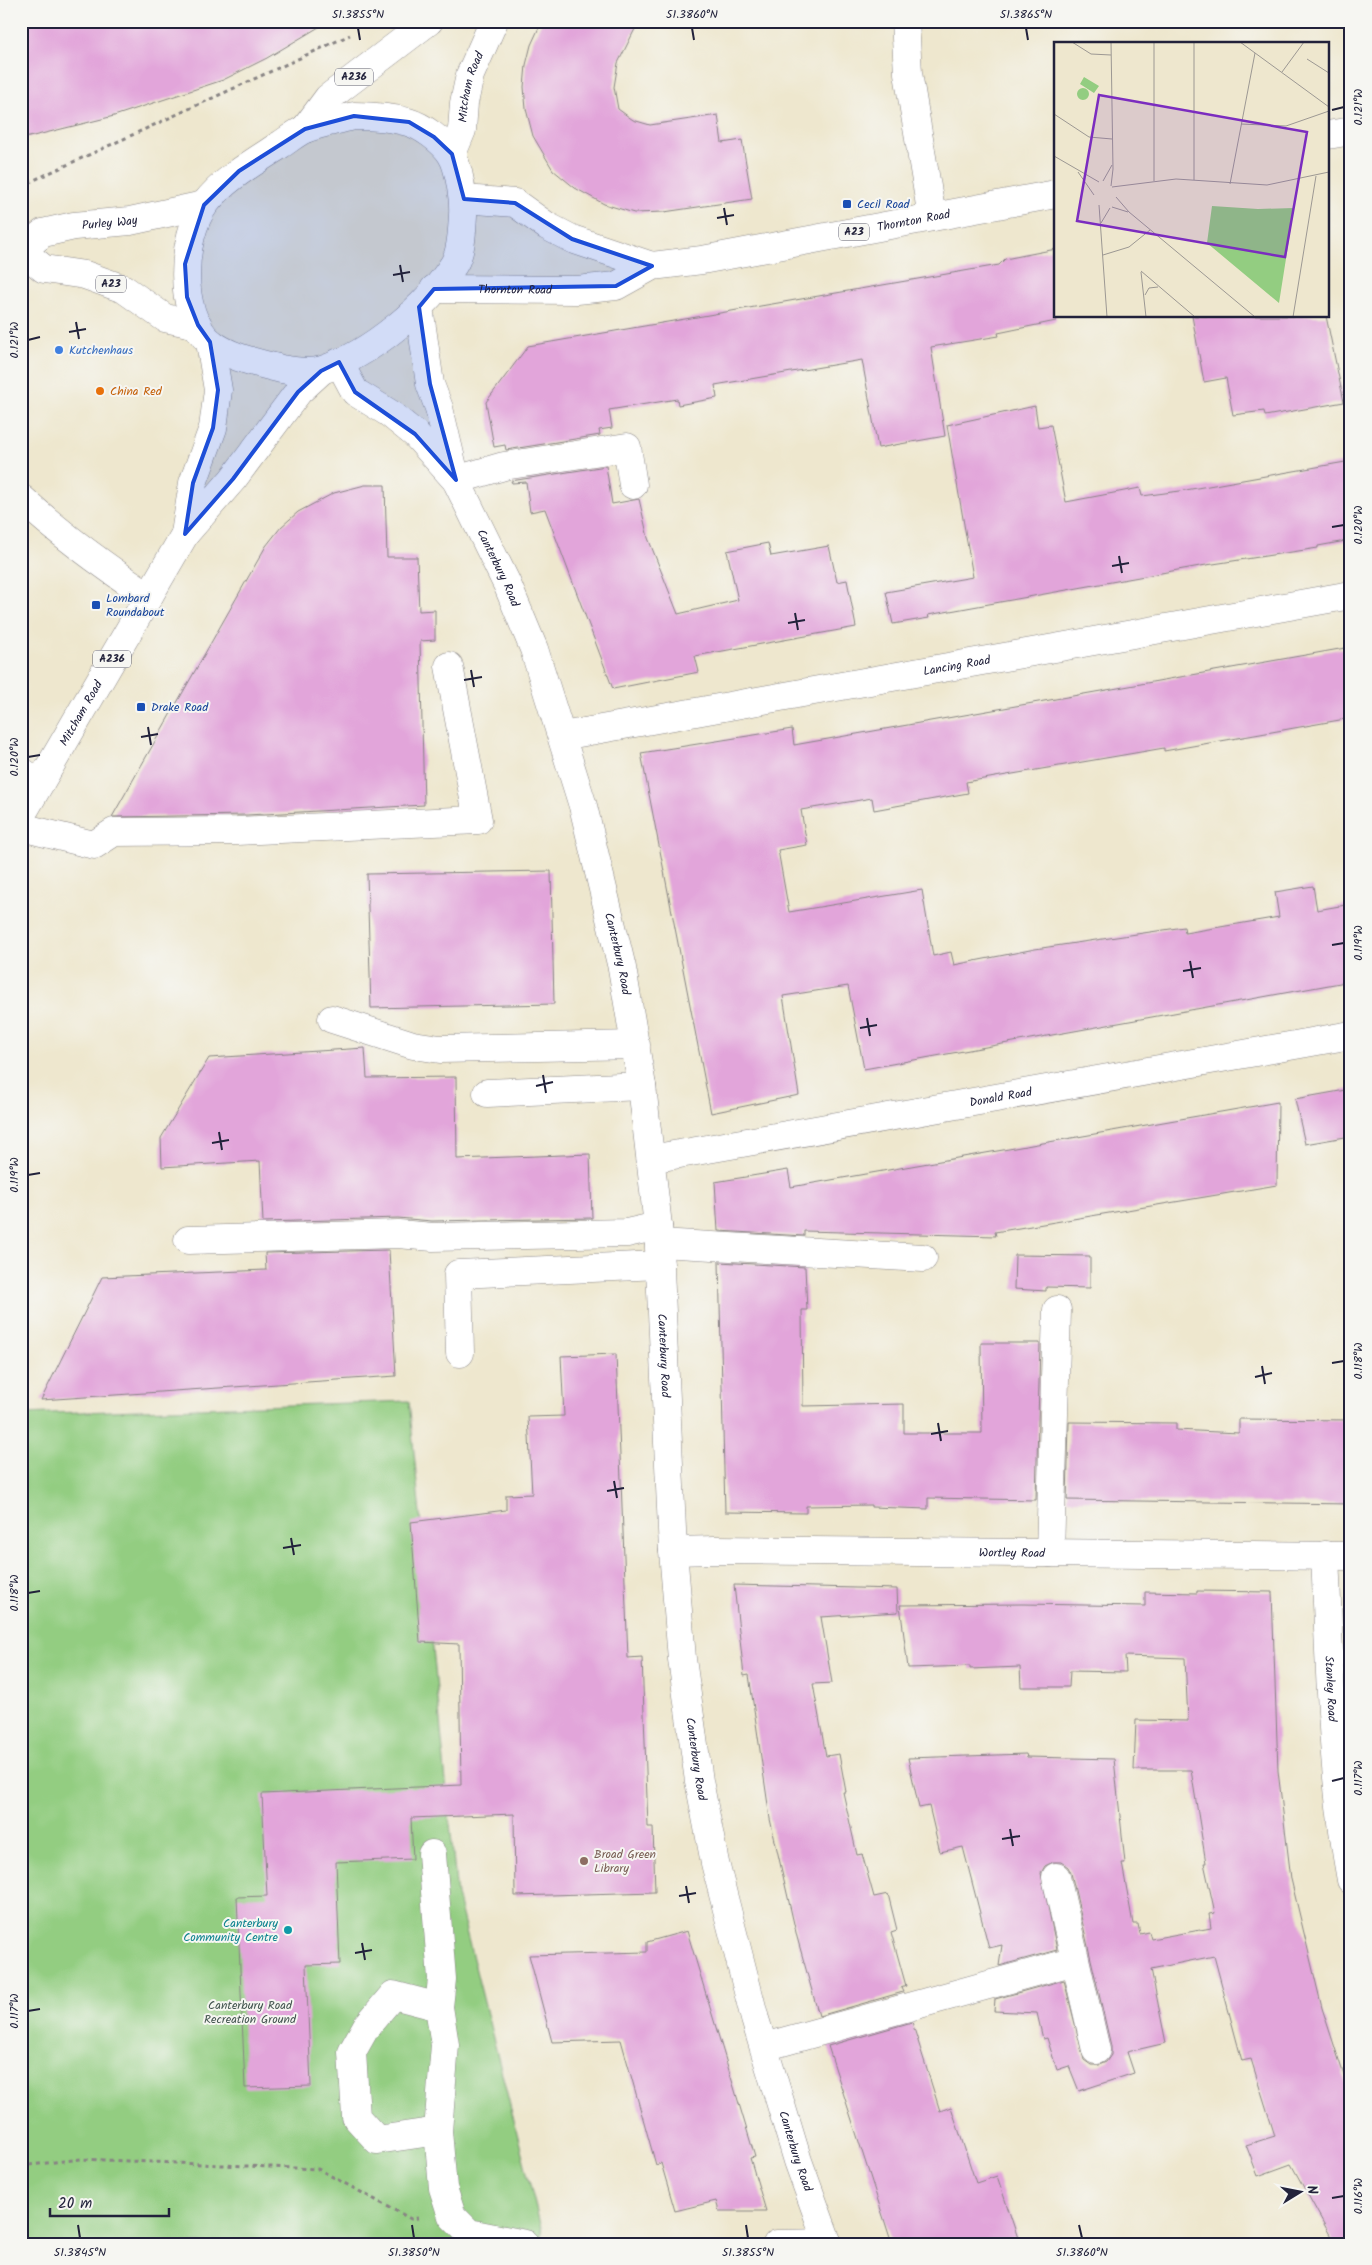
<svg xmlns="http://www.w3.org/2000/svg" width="1372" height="2265" font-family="Kalam,sans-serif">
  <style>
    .green { fill: #93cd81; stroke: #5a785e }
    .building { fill: #e2a5da }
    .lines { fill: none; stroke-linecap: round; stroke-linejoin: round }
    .minor-casing { stroke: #888484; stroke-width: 29 }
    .major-casing { stroke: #888484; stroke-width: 29 }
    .highway-casing { stroke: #888484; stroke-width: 29 }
    .path { stroke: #888484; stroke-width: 3; stroke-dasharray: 4 4; stroke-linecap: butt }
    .minor { stroke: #fff; stroke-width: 28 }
    .major { stroke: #fff; stroke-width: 28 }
    .highway { stroke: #fff; stroke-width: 28 }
    .marked { fill: #1d4ed8; fill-opacity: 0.2; stroke: #1d4ed8; stroke-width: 4; stroke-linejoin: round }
    .ticks { fill: none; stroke: #22223b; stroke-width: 2 }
    .transit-dot { fill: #1a4fb4; stroke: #f6f6f2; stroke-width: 2 }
    .shop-dot { fill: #3f7fe0; stroke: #f6f6f2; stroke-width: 2 }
    .food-dot { fill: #e8710a; stroke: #f6f6f2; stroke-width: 2 }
    .education-dot { fill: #8d6e63; stroke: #f6f6f2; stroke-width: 2 }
    .culture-dot { fill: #0f9aa8; stroke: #f6f6f2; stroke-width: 2 }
    .labels { text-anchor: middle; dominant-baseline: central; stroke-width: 4; stroke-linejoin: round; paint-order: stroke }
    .shield { fill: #f6f6f2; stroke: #626272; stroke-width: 1 }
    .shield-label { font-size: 11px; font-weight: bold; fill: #22223b }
    .street-label { font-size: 12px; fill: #22223b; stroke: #f6f6f2 }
    .transit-label { font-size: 12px; fill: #164399; stroke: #f6f6f2; text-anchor: start }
    .shop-label { font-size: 12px; fill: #366cbe; stroke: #f6f6f2; text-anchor: start }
    .food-label { font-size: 12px; fill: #c56008; stroke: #f6f6f2; text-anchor: start }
    .education-label { font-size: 12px; fill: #785e54; stroke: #f6f6f2; text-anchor: start }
    .culture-label { font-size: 12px; fill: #0d838f; stroke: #f6f6f2; text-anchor: end }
    .park-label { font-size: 12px; fill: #445550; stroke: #f6f6f2 }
    .inset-road { fill: none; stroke: #9c9893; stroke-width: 1 }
    .view { fill: #7b2cbf; fill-opacity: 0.15; stroke: #7b2cbf; stroke-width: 2.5 }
    .inset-edge { fill: none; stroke: #22223b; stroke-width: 2.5 }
    .neatline { fill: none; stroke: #22223b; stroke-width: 2 }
    .ticks-label { font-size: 12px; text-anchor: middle; fill: #22223b }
  </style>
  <rect width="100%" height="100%" fill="#f6f6f2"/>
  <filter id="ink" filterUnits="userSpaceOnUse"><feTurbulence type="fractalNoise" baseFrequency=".02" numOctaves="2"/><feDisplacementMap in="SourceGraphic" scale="10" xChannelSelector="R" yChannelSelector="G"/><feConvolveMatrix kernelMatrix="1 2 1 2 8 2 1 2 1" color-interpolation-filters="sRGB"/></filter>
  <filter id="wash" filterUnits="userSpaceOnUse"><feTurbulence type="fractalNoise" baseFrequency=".0096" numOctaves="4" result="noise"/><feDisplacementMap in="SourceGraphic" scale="20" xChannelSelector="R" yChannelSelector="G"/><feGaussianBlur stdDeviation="1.12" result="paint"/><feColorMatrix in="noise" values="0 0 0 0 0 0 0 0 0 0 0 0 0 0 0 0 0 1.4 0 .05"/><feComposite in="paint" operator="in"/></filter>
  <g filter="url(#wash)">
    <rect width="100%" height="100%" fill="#eee7ce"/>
    <path class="green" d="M409,1401L457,1895L542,2232L541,2244H21V1414Z"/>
    <g id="blocks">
      <g class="building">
        <path d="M21,21H329L267,58L223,80L114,116L21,139Z"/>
        <path d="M542,21H639L618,63L614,87L618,109L633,120L650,125L718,115L722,143L742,140L752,199L664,212L634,213L604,204L575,188L553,170L533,136L526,109L524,87L526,65L531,45Z"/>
        <path d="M1056,249V321L998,333L999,336L931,347L945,436L878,448L862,360L715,385L717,398L678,405L677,399L609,410L612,428L599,430L600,435L506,450L505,445L494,447L486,402L528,346L999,265L1005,259Z"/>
        <path d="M1192,316H1326L1344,402L1265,416L1264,411L1233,415L1226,378L1204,382Z"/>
        <path d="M1035,406L1038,427L1051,425L1066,502L1140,488L1142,496L1180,491L1351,461V540L1318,546V548L1200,566L928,615L929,618L893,624L886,592L973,577L947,425Z"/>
        <path d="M606,466L612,504L639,499L648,538L678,614L738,600L727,551L768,543L771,556L829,546L837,582L847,580L856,627L695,656L699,672L613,689L545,509L530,512L526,482L512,483L511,481Z"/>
        <path d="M365,485H385L387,557H417L419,611L435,610V640L420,641L424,805L247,815L112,817L266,546L281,527L298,512L334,493Z"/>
        <path d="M1351,647V718L1164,751V748L966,782L968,793L912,803L874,810L872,798L801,810L807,845L778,850L789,912L922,890L933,956L951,952L954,965L1035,949L1184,927L1185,933L1279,917L1275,892L1313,886L1317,910L1351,904V981L864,1069L848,986L783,996L799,1095L711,1113L641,753L792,729L794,745Z"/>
        <path d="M551,871L554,1004L371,1008L367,874Z"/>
        <path d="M365,1048L367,1078L456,1077L457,1159L590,1154L592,1218L432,1221L398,1218L263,1222L260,1161L162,1167L161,1138L209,1058Z"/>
        <path d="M1351,1089V1136L1305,1144L1295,1099Z"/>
        <path d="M1278,1102L1277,1185L995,1232L996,1236L804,1231V1236L718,1231L715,1182L788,1170L791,1187Z"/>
        <path d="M389,1250L396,1376L41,1400L102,1277L266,1270L265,1253Z"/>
        <path d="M1015,1255L1090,1256V1288L1046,1287V1291L1014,1289Z"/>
        <path d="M719,1262L805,1267L807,1310H802L803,1406L904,1404V1433H982L981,1343H1040L1036,1500L928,1498V1509L871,1507V1505L806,1506V1513L725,1512Z"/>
        <path d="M616,1354L628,1658L642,1657L648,1827H653L655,1892L515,1896L514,1814L411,1818L413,1859L336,1862L340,1964L306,1965L311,2086L245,2088L237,1897L267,1896L262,1794L461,1785L459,1644L420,1642L411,1522L506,1510V1495L532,1494L528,1417L564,1416L561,1356Z"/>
        <path d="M1239,1419L1351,1420V1504L1067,1500L1069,1422L1176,1423V1430L1239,1433Z"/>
        <path d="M734,1585L897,1589L898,1612L821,1617L832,1683L813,1684L826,1756L839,1754L846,1792H843L857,1855L862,1854L874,1897L888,1894L897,1930L891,1932L906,1986L901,1988L903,1992L819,2016L797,1937L770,1819L749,1675L744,1676Z"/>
        <path d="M1197,1591L1272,1592L1278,1771L1291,1879L1322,2008L1351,2097V2244H1335L1291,2164L1258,2176L1246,2145L1275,2136L1251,2059L1242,2061L1214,1956L1151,1969L1166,2043L1127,2052L1134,2073L1079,2091L1069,2066L1057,2070L1047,2038L1043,2039L1037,2013L994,2011L995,1999L1064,1980L1084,2060L1091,2065H1099L1106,2062L1111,2055V2046L1071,1873L1068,1867L1061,1862H1053L1045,1866L1041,1873L1057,1950L999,1966L1002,1945L989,1948L963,1847L940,1852L929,1806L919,1808L908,1758L1026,1754L1027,1757L1114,1759L1125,1863H1122L1133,1924H1138L1140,1934L1149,1932L1151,1939L1211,1928L1209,1914L1215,1913L1204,1863H1206L1191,1770H1134L1136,1720L1188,1721L1185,1658L1125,1656L1126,1672L1070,1671L1069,1687H1021L1020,1667L970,1669V1666L908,1668L900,1605L1023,1604L1145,1606V1592L1197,1593Z"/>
        <path d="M687,1931L755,2157L750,2158L766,2211H719L716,2201L675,2211L661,2163L656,2165L621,2040L552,2042L529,1955L647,1952V1942Z"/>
        <path d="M912,2022L940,2111L951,2107L976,2183L997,2176L1020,2244H892L828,2046Z"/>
      </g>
    </g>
  </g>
  <g filter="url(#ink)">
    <use href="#blocks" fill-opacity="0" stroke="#888484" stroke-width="1"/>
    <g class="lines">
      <g class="minor-casing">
        <g id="minor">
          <path d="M905,21L908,73L932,217"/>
          <path id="s1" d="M419,307L430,384L439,408L456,480L507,584L534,649L583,806L622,968L642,1086L658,1226L673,1551L682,1659L699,1781L715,1863L755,2019L798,2161L828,2244"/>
          <path d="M339,362L355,392L389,413L415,434L453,477"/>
          <path d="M456,480L504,466L627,447L633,485"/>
          <path d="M21,498C61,535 104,566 149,596"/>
          <path id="s2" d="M562,736L1351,595"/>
          <path d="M21,771L39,783"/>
          <path d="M21,827L94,845L114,832L237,831L478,820L449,666"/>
          <path d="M332,1019L413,1045L440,1049L636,1045"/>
          <path d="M487,1093L642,1086"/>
          <path id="s3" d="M651,1159L1351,1035"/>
          <path d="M188,1240L398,1234L433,1237L627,1233L658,1226"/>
          <path d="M659,1243L923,1258"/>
          <path d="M460,1353L458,1274L660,1265"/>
          <path id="s4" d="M673,1551L715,1550L1351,1556"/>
          <path d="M1050,1553L1057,1310"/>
          <path id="s5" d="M1325,1555C1330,1664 1331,1773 1351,1880"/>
          <path d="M432,1854L442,1979L439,2007"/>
          <path d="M1056,1877L1096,2050"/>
          <path d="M764,2047L1075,1961"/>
          <path d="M438,2131L377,2140L356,2117L352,2052L366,2027L393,1995L439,2007L445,2045L438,2131L443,2188L452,2216L469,2233L525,2244"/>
          <path d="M777,2244L828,2243"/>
        </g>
      </g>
      <g class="major-casing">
        <g id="major">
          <path d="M305,129L328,98L429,21"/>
          <path id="s6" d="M452,154L462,130L464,103L470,75L494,21"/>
          <path d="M185,534L193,483L213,428L218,390L210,342"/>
          <path id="s7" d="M21,816L185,534L233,479L298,392L321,371"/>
        </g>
      </g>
      <g class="highway-casing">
        <g id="highway">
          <path d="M354,116C372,116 390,117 408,122C422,126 443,141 451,154C459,166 464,200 463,215C462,229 462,251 454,264C427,307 371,354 322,370C309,374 293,371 281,369C258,363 228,357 210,342C177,314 181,237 205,204C224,179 254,162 280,145C288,140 296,133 305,129C320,123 338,120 354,116Z"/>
          <path d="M1328,135L1351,131"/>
          <path d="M464,199L515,203L547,226L572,239L652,266"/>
          <path id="s8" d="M21,251L43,233L74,226L130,221L204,205"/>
          <path d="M22,251L44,269L85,275L124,289L165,318L198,325"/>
          <path id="s9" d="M434,289L577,290L616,286L652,266L702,260L1056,194"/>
        </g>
      </g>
      <g class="path">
        <path d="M21,186L350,35"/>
        <path d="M21,2166L81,2159L318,2169L411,2219L418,2218"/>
      </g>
      <use href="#minor" class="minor"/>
      <use href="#major" class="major"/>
      <use href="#highway" class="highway"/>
    </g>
  </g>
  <path class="marked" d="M354,116L409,122L434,137L452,154L464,199L515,203L572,239L652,266L616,286L434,289L419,307L430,384L456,480L415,434L355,392L339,362L321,371L298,392L233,479L185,534L193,483L213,428L218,390L210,342L198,325L187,297L185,264L204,205L239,171L305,129Z"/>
  <path class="ticks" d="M358,28L360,40M692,28L694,40M1026,28L1028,40M1332,110L1344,107M724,208L727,225M717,218L734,215M400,265L403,282M393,275L410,272M76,322L79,339M69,332L86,329M28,340L40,337M1332,527L1344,525M1119,556L1122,573M1112,566L1129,563M795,613L798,630M788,623L805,620M471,670L474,687M464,680L482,677M148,727L151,745M141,737L158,734M28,757L40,755M1332,945L1344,943M1190,961L1193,978M1183,971L1201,968M867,1018L870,1036M860,1028L877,1025M543,1075L546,1093M536,1086L553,1082M219,1132L222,1150M212,1143L229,1140M28,1175L40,1173M1332,1363L1344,1361M1262,1366L1265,1384M1255,1377L1272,1373M938,1423L941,1441M931,1434L948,1431M614,1481L617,1498M607,1491L624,1488M291,1538L294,1555M283,1548L301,1545M28,1593L40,1591M1332,1781L1344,1778M1010,1829L1013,1846M1002,1839L1020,1836M686,1886L689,1903M679,1896L696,1893M362,1943L365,1960M355,1953L372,1950M28,2011L40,2009M1332,2198L1344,2196M78,2225L80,2238M412,2225L414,2238M746,2225L748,2238M1079,2225L1082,2238"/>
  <g class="transit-dot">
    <rect x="842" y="199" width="10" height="10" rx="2.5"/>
    <rect x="91" y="600" width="10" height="10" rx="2.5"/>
    <rect x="136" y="702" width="10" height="10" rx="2.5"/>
  </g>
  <circle class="shop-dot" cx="59" cy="350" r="5"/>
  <circle class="food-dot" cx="100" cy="391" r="5"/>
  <circle class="education-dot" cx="584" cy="1861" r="5"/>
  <circle class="culture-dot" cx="288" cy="1930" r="5"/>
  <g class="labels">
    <g class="shield">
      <rect x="335" y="68.5" width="38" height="17" rx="4"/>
      <rect x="839" y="223.5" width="30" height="17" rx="4"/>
      <rect x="96" y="275.5" width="30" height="17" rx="4"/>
      <rect x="93" y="650.5" width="38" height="17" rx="4"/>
    </g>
    <g class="shield-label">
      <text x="354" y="77">A236</text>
      <text x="854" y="232">A23</text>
      <text x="111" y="284">A23</text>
      <text x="112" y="659">A236</text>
    </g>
    <g class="street-label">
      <text stroke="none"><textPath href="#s6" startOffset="70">Mitcham Road</textPath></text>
      <text stroke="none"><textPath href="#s9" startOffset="489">Thornton Road</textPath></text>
      <text stroke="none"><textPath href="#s8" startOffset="96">Purley Way</textPath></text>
      <text stroke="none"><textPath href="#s9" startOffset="81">Thornton Road</textPath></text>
      <text stroke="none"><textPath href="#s1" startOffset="275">Canterbury Road</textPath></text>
      <text stroke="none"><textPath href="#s2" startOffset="401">Lancing Road</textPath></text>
      <text stroke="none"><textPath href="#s7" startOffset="119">Mitcham Road</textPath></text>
      <text stroke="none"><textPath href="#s1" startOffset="680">Canterbury Road</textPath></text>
      <text stroke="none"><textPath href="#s3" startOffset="355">Donald Road</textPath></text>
      <text stroke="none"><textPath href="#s1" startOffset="1085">Canterbury Road</textPath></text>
      <text stroke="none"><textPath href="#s4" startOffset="339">Wortley Road</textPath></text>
      <text stroke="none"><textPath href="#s5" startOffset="134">Stanley Road</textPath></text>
      <text stroke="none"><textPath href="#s1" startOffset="1490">Canterbury Road</textPath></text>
      <text stroke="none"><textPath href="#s1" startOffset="1895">Canterbury Road</textPath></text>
    </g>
    <g class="transit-label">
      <text x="857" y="204">Cecil Road</text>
      <text x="106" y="598">Lombard<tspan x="106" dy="14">Roundabout</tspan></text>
      <text x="151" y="707">Drake Road</text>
    </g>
    <g class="shop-label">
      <text x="69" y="350">Kutchenhaus</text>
    </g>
    <g class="food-label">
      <text x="110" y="391">China Red</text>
    </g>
    <g class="education-label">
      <text x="594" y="1854">Broad Green<tspan x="594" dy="14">Library</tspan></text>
    </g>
    <g class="culture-label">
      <text x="278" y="1923">Canterbury<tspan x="278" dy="14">Community Centre</tspan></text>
    </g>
    <g class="park-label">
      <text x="250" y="2005">Canterbury Road<tspan x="250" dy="14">Recreation Ground</tspan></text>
    </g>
  </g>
  <g transform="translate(1054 42)">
    <rect width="275" height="275" fill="#eee7ce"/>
    <path d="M30,35L45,44L40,51L26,42ZM23 52a6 6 0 1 1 12 0a6 6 0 1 1-12 0ZM158,164L204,167L240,166L225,261L153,201Z" fill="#93cd81"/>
    <path class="inset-road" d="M18,0L37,12L57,13M57,0L59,127L57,144M100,0V139M140,0V138M186,0L275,65M253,17L275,31M228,30L250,0M0,72L35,95L58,97M187,82L232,84L275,69M0,114L45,140M24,130L40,153M49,139L58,123M176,142L201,11M58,145L122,137L213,143L275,130M62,155L75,170L201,275M45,163L53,275M58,165L74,170M47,181L56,166M49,213L75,205L96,188M87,229L141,275M87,230L92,275M91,253L95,246L104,245M239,275L262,134"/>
    <path class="view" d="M45,53L253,90L231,215L23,179Z"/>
    <rect width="275" height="275" class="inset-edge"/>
  </g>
  <rect width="1372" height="2265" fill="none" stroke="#f6f6f2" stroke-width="55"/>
  <g transform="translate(1300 2192) rotate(80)" stroke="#f6f6f2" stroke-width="4" paint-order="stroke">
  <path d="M0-4L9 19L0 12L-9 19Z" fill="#22223b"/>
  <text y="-8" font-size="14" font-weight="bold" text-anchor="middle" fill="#22223b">N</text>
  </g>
  <path d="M50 2208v8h119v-8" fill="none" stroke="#22223b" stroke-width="2.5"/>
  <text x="58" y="2208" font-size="15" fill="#22223b" stroke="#f6f6f2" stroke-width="4" paint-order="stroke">20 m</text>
  <rect x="28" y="28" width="1316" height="2210" class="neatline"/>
  <g class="ticks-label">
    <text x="358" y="18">51.3855°N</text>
    <text x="692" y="18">51.3860°N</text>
    <text x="1026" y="18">51.3865°N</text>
    <text transform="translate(1358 107) rotate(-90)" y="4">0.121°W</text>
    <text transform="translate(14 340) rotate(-90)" y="4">0.121°W</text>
    <text transform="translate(1358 525) rotate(-90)" y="4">0.120°W</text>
    <text transform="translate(14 757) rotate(-90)" y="4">0.120°W</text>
    <text transform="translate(1358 943) rotate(-90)" y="4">0.119°W</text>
    <text transform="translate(14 1175) rotate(-90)" y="4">0.119°W</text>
    <text transform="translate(1358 1361) rotate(-90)" y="4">0.118°W</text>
    <text transform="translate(14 1593) rotate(-90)" y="4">0.118°W</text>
    <text transform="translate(1358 1778) rotate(-90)" y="4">0.117°W</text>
    <text transform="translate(14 2011) rotate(-90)" y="4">0.117°W</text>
    <text transform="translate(1358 2196) rotate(-90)" y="4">0.116°W</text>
    <text x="80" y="2256">51.3845°N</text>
    <text x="414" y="2256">51.3850°N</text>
    <text x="748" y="2256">51.3855°N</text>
    <text x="1082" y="2256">51.3860°N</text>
  </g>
</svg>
